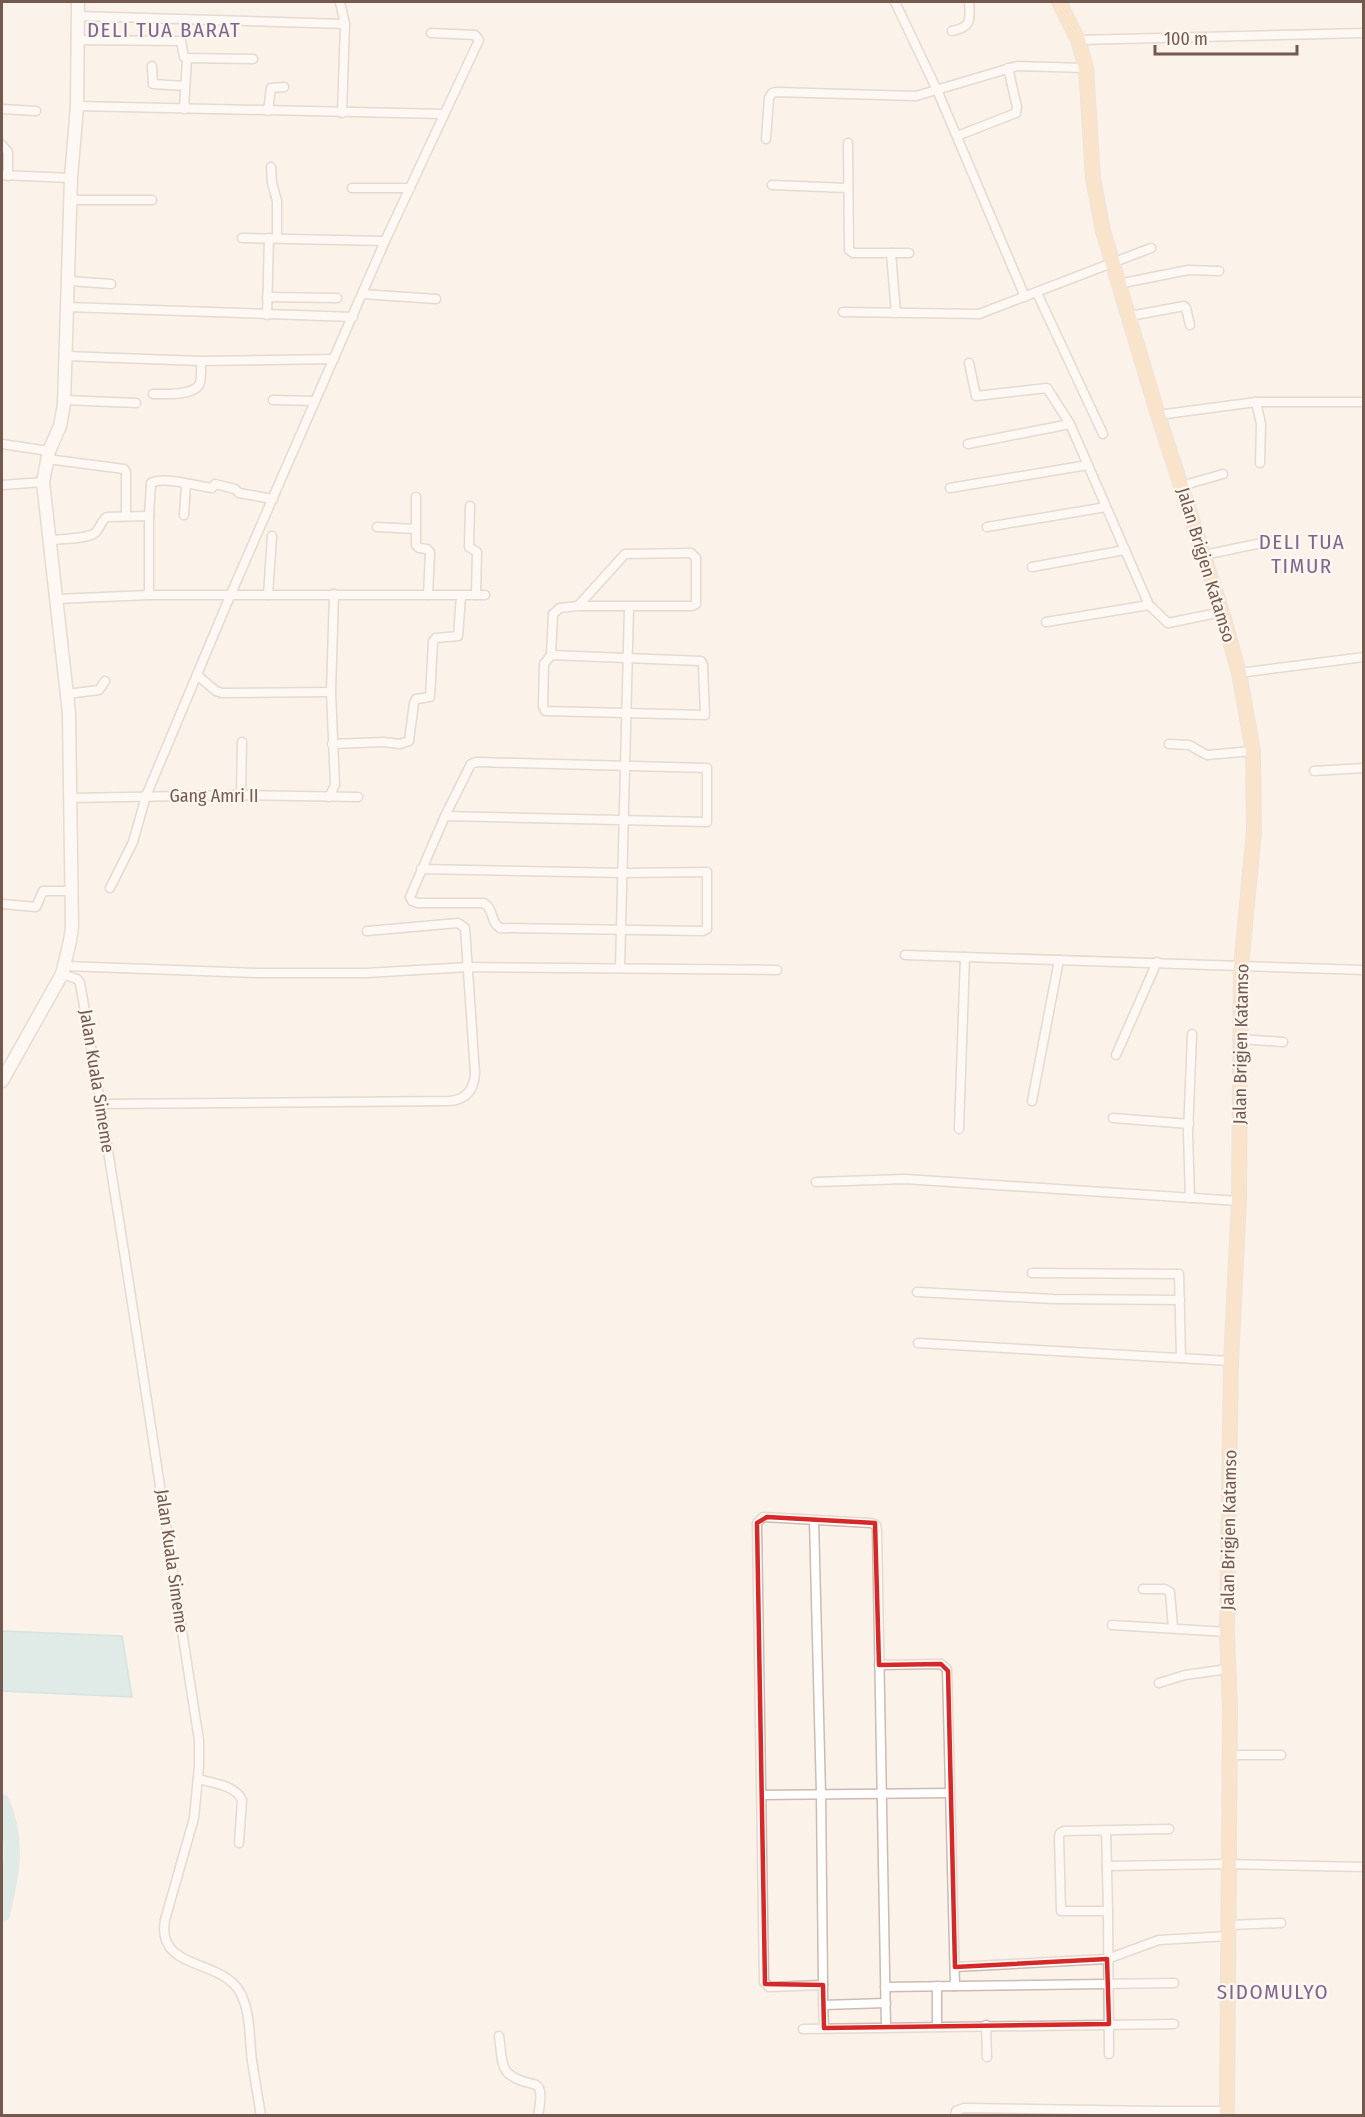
<svg xmlns="http://www.w3.org/2000/svg" width="1365" height="2117" font-family="'Fira Sans Condensed',sans-serif">
  <style>
    .water { fill: #bfe1e4; stroke: #a6d1d5; stroke-width: 1.5 }
    .lines { fill: none; stroke-linecap: round; stroke-linejoin: round }
    .river { stroke: #bfe1e4; stroke-width: 16 }
    .minor-casing { stroke: #cdbab0; stroke-width: 11 }
    .secondary-casing { stroke: #d1bcb0; stroke-width: 15 }
    .primary-casing { stroke: #d8d1cd; stroke-width: 16 }
    .minor { stroke: #fff; stroke-width: 8 }
    .secondary { stroke: #fff; stroke-width: 12 }
    .primary { stroke: #f5d1a7; stroke-width: 14 }
    .marked { fill: none; stroke: #d62828; stroke-width: 4.5; stroke-linejoin: round }
    .labels { text-anchor: middle; dominant-baseline: central; stroke-width: 4.5; stroke-linejoin: round; paint-order: stroke }
    .street-label { font-size: 18px; fill: #74594e; stroke: #fef7f0 }
    .quarter-label { font-size: 21px; letter-spacing: 1.5px; fill: #7e6690; stroke: #fef7f0 }
  </style>
  <rect width="100%" height="100%" fill="#fbf3e9"/>
  <path class="water" d="M2,1631L122,1636L132,1697L2,1691Z"/>
  <g class="lines">
    <path class="river" d="M2,1802C18,1841 12,1874 2,1914"/>
    <g class="minor-casing">
      <g id="minor">
        <path d="M340,2L345,24L342,113"/>
        <path d="M895,2L937,90L1025,297"/>
        <path d="M78,16L345,24"/>
        <path d="M952,31C972,27 970,20 969,2"/>
        <path d="M76,40L181,41L184,57L187,58L253,59"/>
        <path d="M1078,40L1364,33"/>
        <path d="M152,66L153,84L185,86"/>
        <path d="M77,106L444,114"/>
        <path d="M2,109L36,111"/>
        <path d="M184,109L187,58"/>
        <path d="M268,111L271,88L284,87"/>
        <path d="M957,136L1016,113L1017,107L1008,68"/>
        <path d="M766,139L769,98L772,93L776,92L916,96L1017,66L1086,68"/>
        <path d="M848,143L849,250L853,253H891L896,313"/>
        <path d="M2,145L8,152V176"/>
        <path d="M271,167L272,183L277,201V238"/>
        <path d="M2,175L71,178"/>
        <path d="M772,185L848,188"/>
        <path d="M352,188H410"/>
        <path d="M70,200H152"/>
        <path d="M242,238L385,241"/>
        <path d="M891,253H909"/>
        <path d="M69,281L111,284"/>
        <path d="M1118,284L1188,270L1219,271"/>
        <path d="M1037,293L1103,434"/>
        <path d="M362,294L436,299"/>
        <path d="M267,297L337,298"/>
        <path d="M67,307L353,317"/>
        <path d="M843,312L979,314L1151,248"/>
        <path d="M267,315L269,238"/>
        <path d="M1130,316L1184,306L1186,308L1190,325"/>
        <path d="M65,356L201,361L334,359"/>
        <path d="M969,363L976,396L1047,388L1070,424L1149,605L1168,623L1222,612"/>
        <path d="M153,394C164,394 192,396 199,385C202,380 201,368 201,361"/>
        <path d="M64,400L136,403"/>
        <path d="M273,400L315,401"/>
        <path d="M1256,402L1261,424L1260,463"/>
        <path d="M1158,415L1256,402H1364"/>
        <path d="M2,444L49,451"/>
        <path d="M968,444L1070,424"/>
        <path d="M47,459L124,469L126,472V516"/>
        <path d="M2,485L43,482"/>
        <path d="M1181,486L1223,474"/>
        <path d="M950,488L1088,465"/>
        <path d="M416,497V545L419,548L427,549L430,552L428,595"/>
        <path d="M470,506L469,547L477,552L476,595"/>
        <path d="M184,515L186,485"/>
        <path d="M377,527L416,529"/>
        <path d="M987,527L1106,507"/>
        <path d="M49,540C60,539 87,539 95,533C101,528 100,521 107,517L149,516"/>
        <path d="M1204,555L1276,540"/>
        <path d="M1032,567L1125,550"/>
        <path d="M149,595V516L151,483C165,476 196,486 212,488L215,484L235,489L239,493L273,499"/>
        <path d="M268,595L272,536"/>
        <path d="M56,599L149,595H485"/>
        <path d="M1046,622L1149,605"/>
        <path d="M551,655L544,664L543,706L545,711L705,715L703,665L701,661L551,655L553,614L560,608L578,606H692L696,604V558L691,553L625,554L578,606"/>
        <path d="M1239,673L1364,657"/>
        <path d="M197,675L216,691L222,693L331,692"/>
        <path d="M67,694L99,690L105,681"/>
        <path d="M332,744L383,742L400,744L409,741L414,703L416,699L430,697L433,641L436,638L458,636L461,596"/>
        <path d="M1169,744L1189,745L1207,755L1253,751"/>
        <path d="M1314,771L1364,768"/>
        <path d="M241,795L242,742"/>
        <path d="M329,797L335,785L331,692L334,594"/>
        <path d="M70,798L241,795L358,797"/>
        <path d="M421,869L624,873L707,872V929L703,931L500,928C490,922 494,909 484,903H418L412,901L410,897L445,816L471,764L476,762L707,768V822L445,816"/>
        <path d="M110,888L133,842L146,796L230,596L385,241L479,40L475,35L431,33"/>
        <path d="M2,904L36,907L43,891H71"/>
        <path d="M905,955L1364,970"/>
        <path d="M65,966L258,973H366L469,967L777,970"/>
        <path d="M620,968L629,607"/>
        <path d="M62,974L77,979L80,983C124,1234 159,1487 199,1740V1766L194,1818L165,1920C156,1969 217,1959 238,1989C251,2008 249,2038 252,2061C255,2079 258,2097 261,2116"/>
        <path d="M1241,1039L1283,1042"/>
        <path d="M1116,1055L1157,962"/>
        <path d="M1032,1101L1059,960"/>
        <path d="M101,1104L449,1101C466,1100 474,1090 475,1073L465,928L458,923L367,931"/>
        <path d="M1113,1118L1189,1124"/>
        <path d="M959,1129L965,957"/>
        <path d="M816,1182L905,1179L1239,1201"/>
        <path d="M1190,1198L1188,1133L1192,1034"/>
        <path d="M1032,1273L1179,1274L1181,1358"/>
        <path d="M917,1292L1053,1299L1180,1300"/>
        <path d="M918,1343L1231,1361"/>
        <path d="M814,1520L821,1794L823,1985"/>
        <path d="M1143,1589H1165L1170,1592L1173,1628"/>
        <path d="M1112,1625L1227,1632"/>
        <path d="M879,1665L941,1664L947,1669L955,1986"/>
        <path d="M1159,1683L1185,1675L1228,1669"/>
        <path d="M1230,1755H1281"/>
        <path d="M198,1779C213,1783 235,1785 242,1800L239,1843"/>
        <path d="M762,1795L950,1793"/>
        <path d="M1106,1830L1108,1911H1061L1059,1837L1060,1833L1064,1831L1169,1829"/>
        <path d="M1107,1866L1229,1864L1364,1867"/>
        <path d="M1108,1911L1109,2054"/>
        <path d="M1230,1925L1281,1923"/>
        <path d="M955,1967L1107,1959L1159,1940L1229,1936"/>
        <path d="M937,1986V2026"/>
        <path d="M885,1987L1174,1983"/>
        <path d="M886,2003L823,2005V1985L769,1987L764,1982L757,1523L763,1517L871,1523L876,1525L877,1530L886,2027"/>
        <path d="M823,2005L824,2028"/>
        <path d="M986,2025L987,2057"/>
        <path d="M803,2029L1174,2024"/>
        <path d="M499,2036C501,2046 500,2066 508,2073C530,2093 547,2069 538,2116"/>
        <path d="M1156,2115L1157,2111H1228"/>
        <path d="M955,2116L956,2111L964,2108L1157,2111"/>
      </g>
    </g>
    <g class="secondary-casing">
      <path id="secondary" d="M2,1081L62,974L70,941L72,927L69,713L43,482L49,451L60,426L64,404L71,178L77,106L78,2"/>
    </g>
    <g class="primary-casing">
      <path id="primary" d="M1059,2L1078,40L1086,68L1093,178L1103,231L1158,415L1222,612L1239,673L1253,751L1254,831L1241,967L1239,1201L1231,1361L1227,1632L1230,1711L1227,2116"/>
    </g>
    <use href="#minor" class="minor"/>
    <use href="#secondary" class="secondary"/>
    <use href="#primary" class="primary"/>
  </g>
  <path d="M0 0H1365V2117H0ZM767,1517L875,1523L879,1665L941,1664L948,1671L955,1967L1107,1959L1109,2024L824,2028L823,1985L765,1984L757,1523Z" fill="#fbf3e9" fill-opacity=".55" fill-rule="evenodd"/>
  <path class="marked" d="M767,1517L875,1523L879,1665L941,1664L948,1671L955,1967L1107,1959L1109,2024L824,2028L823,1985L765,1984L757,1523Z"/>
  <g class="labels">
    <g class="street-label">
      <text transform="translate(1206 565) rotate(73)">Jalan Brigjen Katamso</text>
      <text x="214" y="796">Gang Amri II</text>
      <text transform="translate(1241 1044) rotate(-89)">Jalan Brigjen Katamso</text>
      <text transform="translate(97 1081) rotate(81)">Jalan Kuala Simeme</text>
      <text transform="translate(1229 1530) rotate(-89)">Jalan Brigjen Katamso</text>
      <text transform="translate(172 1561) rotate(82)">Jalan Kuala Simeme</text>
    </g>
    <g class="quarter-label">
      <text x="164" y="30">DELI TUA BARAT</text>
      <text x="1302" y="542">DELI TUA<tspan x="1302" dy="24">TIMUR</tspan></text>
      <text x="1273" y="1992">SIDOMULYO</text>
    </g>
  </g>
  <rect width="1365" height="2117" fill="none" stroke="#74594e" stroke-width="6"/>
  <path d="M1155 45v9h142v-9" fill="none" stroke="#74594e" stroke-width="3"/>
  <text x="1164" y="45" font-size="18" fill="#74594e" stroke="#fef7f0" stroke-width="4.5" paint-order="stroke">100 m</text>
</svg>
